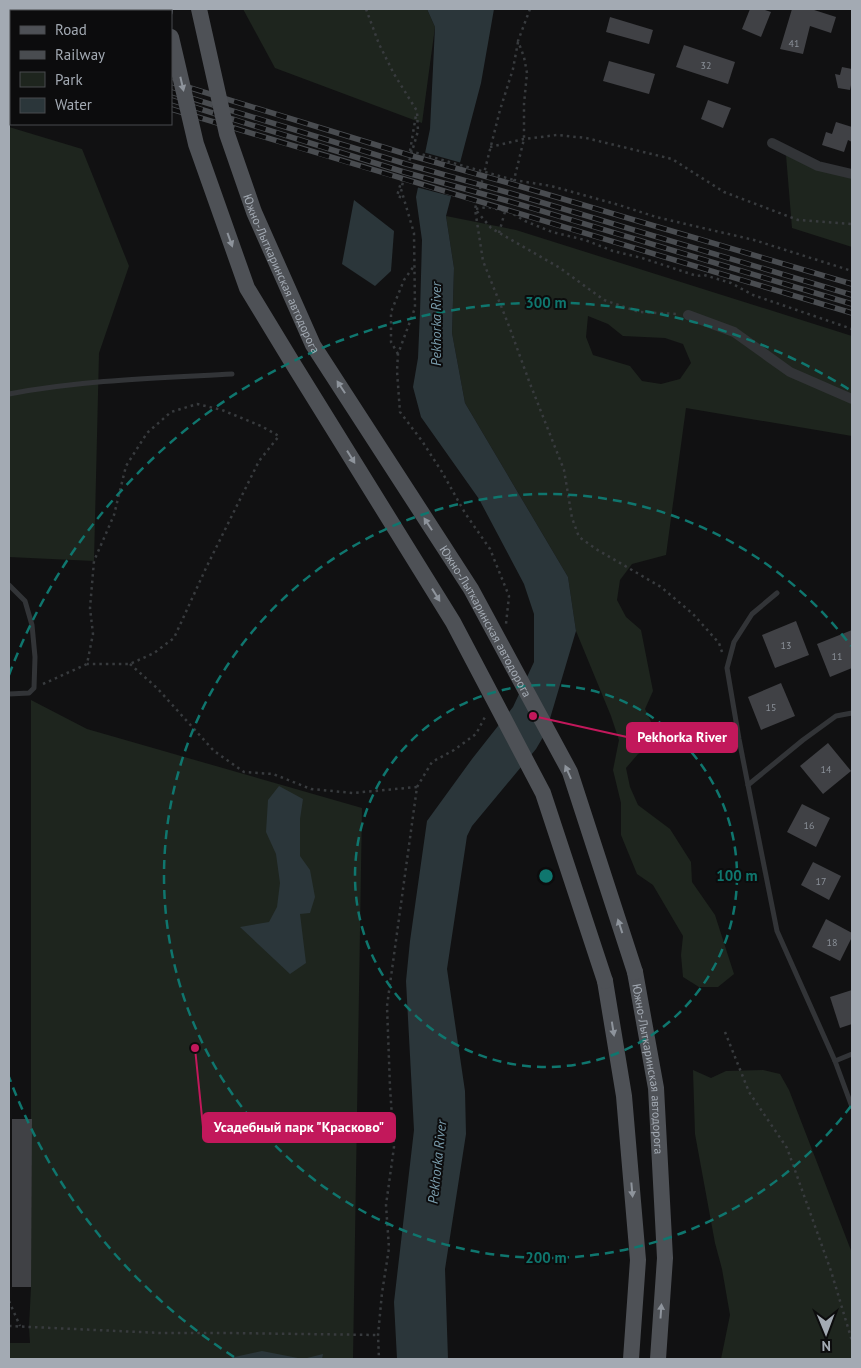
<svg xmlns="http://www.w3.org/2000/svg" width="861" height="1368" font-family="'PT Sans',sans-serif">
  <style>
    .green { fill: #1e251e; fill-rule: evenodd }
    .water { fill: #2b363a }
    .pier { fill: #111112 }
    .building { fill: #404145 }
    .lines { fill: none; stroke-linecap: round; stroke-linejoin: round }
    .path { stroke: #383b3e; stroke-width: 2.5; stroke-dasharray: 2.5 4; stroke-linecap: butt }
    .service { stroke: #323437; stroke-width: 5 }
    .minor { stroke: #323437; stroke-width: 10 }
    .primary { stroke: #4e5156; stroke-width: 16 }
    .rail-casing { stroke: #494c50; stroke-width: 5.5 }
    .rail { stroke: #0c0c0d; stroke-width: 4; stroke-dasharray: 11; stroke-linecap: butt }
    .path-bridge { stroke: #383b3e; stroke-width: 2.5; stroke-dasharray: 2.5 4; stroke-linecap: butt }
    .primary-bridge { stroke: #4e5156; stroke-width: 16 }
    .oneway { fill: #8e949c }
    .ring { fill: none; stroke: #0f766e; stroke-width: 2.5; stroke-dasharray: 9 6 }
    .labels { text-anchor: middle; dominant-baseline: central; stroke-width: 4; stroke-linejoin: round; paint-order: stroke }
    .number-label { font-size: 10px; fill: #8a9098 }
    .street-label { font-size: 12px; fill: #a3aab3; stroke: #0c0c0d }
    .water-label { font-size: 14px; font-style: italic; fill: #7a9dad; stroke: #0c0c0d }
    .centre { fill: #0f766e; stroke: #0c0c0d; stroke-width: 2.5 }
    .ring-label { font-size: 15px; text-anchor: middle; font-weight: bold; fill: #0f766e; stroke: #0c0c0d; stroke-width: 4; stroke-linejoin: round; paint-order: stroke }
    .leader { fill: none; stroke: #c2185b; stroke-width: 2 }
    .callout-dot { fill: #c2185b; stroke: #0c0c0d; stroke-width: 2 }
    .callout { fill: #c2185b; stroke: #c2185b; stroke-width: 2 }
    .callout-label { font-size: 14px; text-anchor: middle; font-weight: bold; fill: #fff }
  </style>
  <rect width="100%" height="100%" fill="#111112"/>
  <g class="green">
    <path d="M243,9H427L435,27L422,123L275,68Z"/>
    <path d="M9,127L82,149L129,266L99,353L94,561L9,557Z"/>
    <path d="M786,155L852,173V247L792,228Z"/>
    <path d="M446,216L516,230L852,336V436L686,408L666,555L632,564L620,580L617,600L626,617L641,630L653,691L645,709L653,726L655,746L638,754L626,768L630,787L638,805L670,829L691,862L692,882L715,915L734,974L718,987H699L683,977L681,955L683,936L653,885L637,874L621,835V803L613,770L619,740L611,716L576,631L568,577L465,403L452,333L454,268ZM588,316L608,324L623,336L665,338L683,344L691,363L680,379L661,384L642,381L630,366L593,355L586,337Z"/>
    <path d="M31,700L87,729L362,808L353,1359H9V1343H30L29,1327L31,1287Z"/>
    <path d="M693,1070L711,1078L726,1071L763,1070L780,1074L789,1090L852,1253V1359H721L730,1315L722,1269L715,1243L695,1134Z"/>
  </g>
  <g class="water">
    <path d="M427,9H494L481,83L446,216L454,268L452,333L465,403L568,577L576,631L546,732L536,749L472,826L467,836L447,969L465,1091L466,1134L445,1269L448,1359H397L394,1302L414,1130L406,981L410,941L427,821L472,759L513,707L534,662V614L524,584L479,499L421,417L413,387L418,358L420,312L422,240L416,197L430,129L435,27Z"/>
    <path d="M354,200L394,231L391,271L375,286L342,264Z"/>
    <path d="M279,786L303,799L300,819V856L310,870L315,897L310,913L300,914L306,963L290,974L240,927L269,922L277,907L280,883L276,854L266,832L268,800Z"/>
    <path d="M262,1351L303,1359L323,1354L322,1359H230V1358Z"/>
  </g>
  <path class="pier" d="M423,152L462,163L454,197L416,187Z"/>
  <g class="building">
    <path d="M750,9H762L771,12L761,37L742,29Z"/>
    <path d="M792,9H811L836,17L831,33L810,26L803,54L780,49Z"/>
    <path d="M610,17L653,30L649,44L606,32Z"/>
    <path d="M684,45L735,62L728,84L676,67Z"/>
    <path d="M609,61L655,74L649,94L603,81Z"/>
    <path d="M842,67L852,69V80L850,90L838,88L835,74L840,75Z"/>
    <path d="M708,100L731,108L723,128L701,119Z"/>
    <path d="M836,122L852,127V142L848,140L844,152L822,145L826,132L832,134Z"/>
    <path d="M796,621L809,655L775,668L762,635Z"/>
    <path d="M852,630V668L830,677L817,644Z"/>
    <path d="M781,683L795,716L761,730L748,697Z"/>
    <path d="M828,743L851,771L823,794L800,766Z"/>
    <path d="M802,804L830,818L816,847L787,832Z"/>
    <path d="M813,862L841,876L829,900L801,885Z"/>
    <path d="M826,919L852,933V937L840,961L812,947Z"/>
    <path d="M852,990V1024L840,1028L830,997Z"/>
    <path d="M12,1119H32L31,1287H12Z"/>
  </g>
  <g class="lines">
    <g class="path">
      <path d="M366,9L379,44L394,74L417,111L418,131L401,189L414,233L415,308L398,354L397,371L400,412L422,441L442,472L465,513L490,549L509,596L506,624"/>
      <path d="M530,9L518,41L524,57L527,73L524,104V139L514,180L551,186L619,205L656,217L754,240L852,271"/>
      <path d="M518,42L513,69L500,110L475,209L491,228L560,268L604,300L639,312L678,314"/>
      <path d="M490,147L524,139L557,135L586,138L672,159L724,192L798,220L852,224"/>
      <path d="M410,151L416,115"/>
      <path d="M402,179L397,196L404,198"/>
      <path d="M499,233L506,208"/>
      <path d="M398,354L391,342V312L404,280L414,266"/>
      <path d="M722,652L719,643L693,614L661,587L596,549L579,537L572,518L564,470L529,381L509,326L483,261L475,209L488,207L510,212L525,221L552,232L585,240L613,251L642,258L697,276L704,275L731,283L753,295L852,329"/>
      <path d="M130,664L157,688L214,751L244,772L273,774L311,789L353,793L417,787L387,1006L390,1087L394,1147L386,1205L389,1248L382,1293L378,1335L379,1359"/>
      <path d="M43,684L87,664L93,634L90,608L94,561L114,515L126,466L147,433L171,412L197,404L222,410L261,426L279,436L259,461L206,568L174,638L154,653L130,664H87"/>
      <path d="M417,787L432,762L454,750L476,734L486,715"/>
      <path d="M725,1032L749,1092L787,1148L831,1271L852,1341"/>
      <path d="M9,1301L20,1326"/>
      <path d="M9,1326L161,1333H228L378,1335"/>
    </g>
    <g class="service">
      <path d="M9,394C82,380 158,378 232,374"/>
      <path d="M9,585L25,601L32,625L35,657L34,688L29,693L9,694"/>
      <path d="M748,785L739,739L727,668L734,642L752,614L777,593"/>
      <path d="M852,1054L835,1061L852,1107"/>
      <path d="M835,1061L777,931L748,785L803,740L836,716L852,713"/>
    </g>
    <g class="minor">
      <path d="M772,143L818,166L852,174"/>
      <path d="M688,315L734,332L790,372L852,399"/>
    </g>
    <g class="primary">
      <path d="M165,9V11"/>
      <path id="s1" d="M635,972L656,1088L665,1258L658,1359"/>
      <path d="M605,981L624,1096L638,1260L631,1359"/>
    </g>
    <g class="rail-casing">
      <g id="rail">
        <path d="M9,32L11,33"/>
        <path d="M9,42L11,43"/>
        <path d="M9,50L11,51"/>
        <path d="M9,59H11"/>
        <path d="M171,82L409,155L512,184L852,284"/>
        <path d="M171,92L406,164L510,193L852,295"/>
        <path d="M171,100L404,172L508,201L852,304"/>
        <path d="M171,109C398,178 625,245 852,313"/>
      </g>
    </g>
    <use href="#rail" class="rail"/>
    <path class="path-bridge" d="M410,151L514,180"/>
    <g class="primary-bridge">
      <path id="s2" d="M199,9L227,134L254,212L313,345L471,589L570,772L635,972"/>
      <path d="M171,37L196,144L247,288L295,367L453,622L543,793L605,981"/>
    </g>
  </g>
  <defs><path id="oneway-solid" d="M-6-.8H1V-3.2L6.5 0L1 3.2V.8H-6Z" transform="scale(1.25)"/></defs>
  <g class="oneway">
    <use href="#oneway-solid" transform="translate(182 84) rotate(77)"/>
    <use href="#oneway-solid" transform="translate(230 240) rotate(70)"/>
    <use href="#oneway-solid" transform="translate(341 387) rotate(-123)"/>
    <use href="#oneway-solid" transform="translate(351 457) rotate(58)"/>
    <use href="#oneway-solid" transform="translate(428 524) rotate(-123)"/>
    <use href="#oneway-solid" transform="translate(436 595) rotate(58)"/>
    <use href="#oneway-solid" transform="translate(568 772) rotate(-114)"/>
    <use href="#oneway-solid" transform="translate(620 926) rotate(-108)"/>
    <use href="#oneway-solid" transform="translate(613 1029) rotate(81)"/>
    <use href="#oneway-solid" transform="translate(632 1190) rotate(85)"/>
    <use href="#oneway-solid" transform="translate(661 1311) rotate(-86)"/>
  </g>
  <g class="ring">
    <circle cx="546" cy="876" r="191"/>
    <path d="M851 1106A382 382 0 1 1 851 646"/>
    <path d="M234 1357A573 573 0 0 1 9 1077M9 675A573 573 0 0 1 850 390"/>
  </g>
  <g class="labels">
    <g class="number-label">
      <text x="794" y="43">41</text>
      <text x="706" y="65">32</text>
      <text x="786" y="645">13</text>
      <text x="837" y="656">11</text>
      <text x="771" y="707">15</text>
      <text x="826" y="769">14</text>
      <text x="809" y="825">16</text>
      <text x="821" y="881">17</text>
      <text x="832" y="942">18</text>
    </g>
    <g class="street-label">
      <text stroke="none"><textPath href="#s2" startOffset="278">Южно-Лыткаринская автодорога</textPath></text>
      <text stroke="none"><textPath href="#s2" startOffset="682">Южно-Лыткаринская автодорога</textPath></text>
      <text stroke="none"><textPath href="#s1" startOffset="98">Южно-Лыткаринская автодорога</textPath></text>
    </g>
    <g class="water-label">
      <text transform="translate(436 324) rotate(-90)">Pekhorka River</text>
      <text transform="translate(437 1162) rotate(-84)">Pekhorka River</text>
    </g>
  </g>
  <circle cx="546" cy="876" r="8" class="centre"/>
  <g class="ring-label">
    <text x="546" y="308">300 m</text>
    <text x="737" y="881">100 m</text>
    <text x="546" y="1263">200 m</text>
  </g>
  <path class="leader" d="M533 716L627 737M195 1048L203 1127"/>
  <g class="callout-dot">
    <circle cx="533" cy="716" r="5"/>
    <circle cx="195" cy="1048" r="5"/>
  </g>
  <g class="callout">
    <rect x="627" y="723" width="110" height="29" rx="5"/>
    <rect x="203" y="1113" width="192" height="29" rx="5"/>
  </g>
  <g class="callout-label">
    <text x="682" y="742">Pekhorka River</text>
    <text x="299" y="1132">Усадебный парк "Красково"</text>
  </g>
  <rect width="861" height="1368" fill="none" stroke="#a3aab3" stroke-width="20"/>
  <rect x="10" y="10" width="162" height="115" fill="#0c0c0d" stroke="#484b4f"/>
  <rect x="20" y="26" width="25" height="8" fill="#4e5156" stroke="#484b4f"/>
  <text x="55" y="35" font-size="15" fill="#a3aab3">Road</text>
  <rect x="20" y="51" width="25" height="8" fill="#494c50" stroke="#484b4f"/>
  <text x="55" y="60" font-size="15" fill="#a3aab3">Railway</text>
  <rect x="20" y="72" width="25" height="15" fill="#1e251e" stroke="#484b4f"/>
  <text x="55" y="85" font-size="15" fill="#a3aab3">Park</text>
  <rect x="20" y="98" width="25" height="15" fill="#2b363a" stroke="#484b4f"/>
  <text x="55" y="110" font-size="15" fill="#a3aab3">Water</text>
  <g transform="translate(826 1333) rotate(179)" stroke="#0c0c0d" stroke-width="4" paint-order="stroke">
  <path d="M0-4L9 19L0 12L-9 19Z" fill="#a3aab3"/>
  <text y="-8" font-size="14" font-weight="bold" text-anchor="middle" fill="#a3aab3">N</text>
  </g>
</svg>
